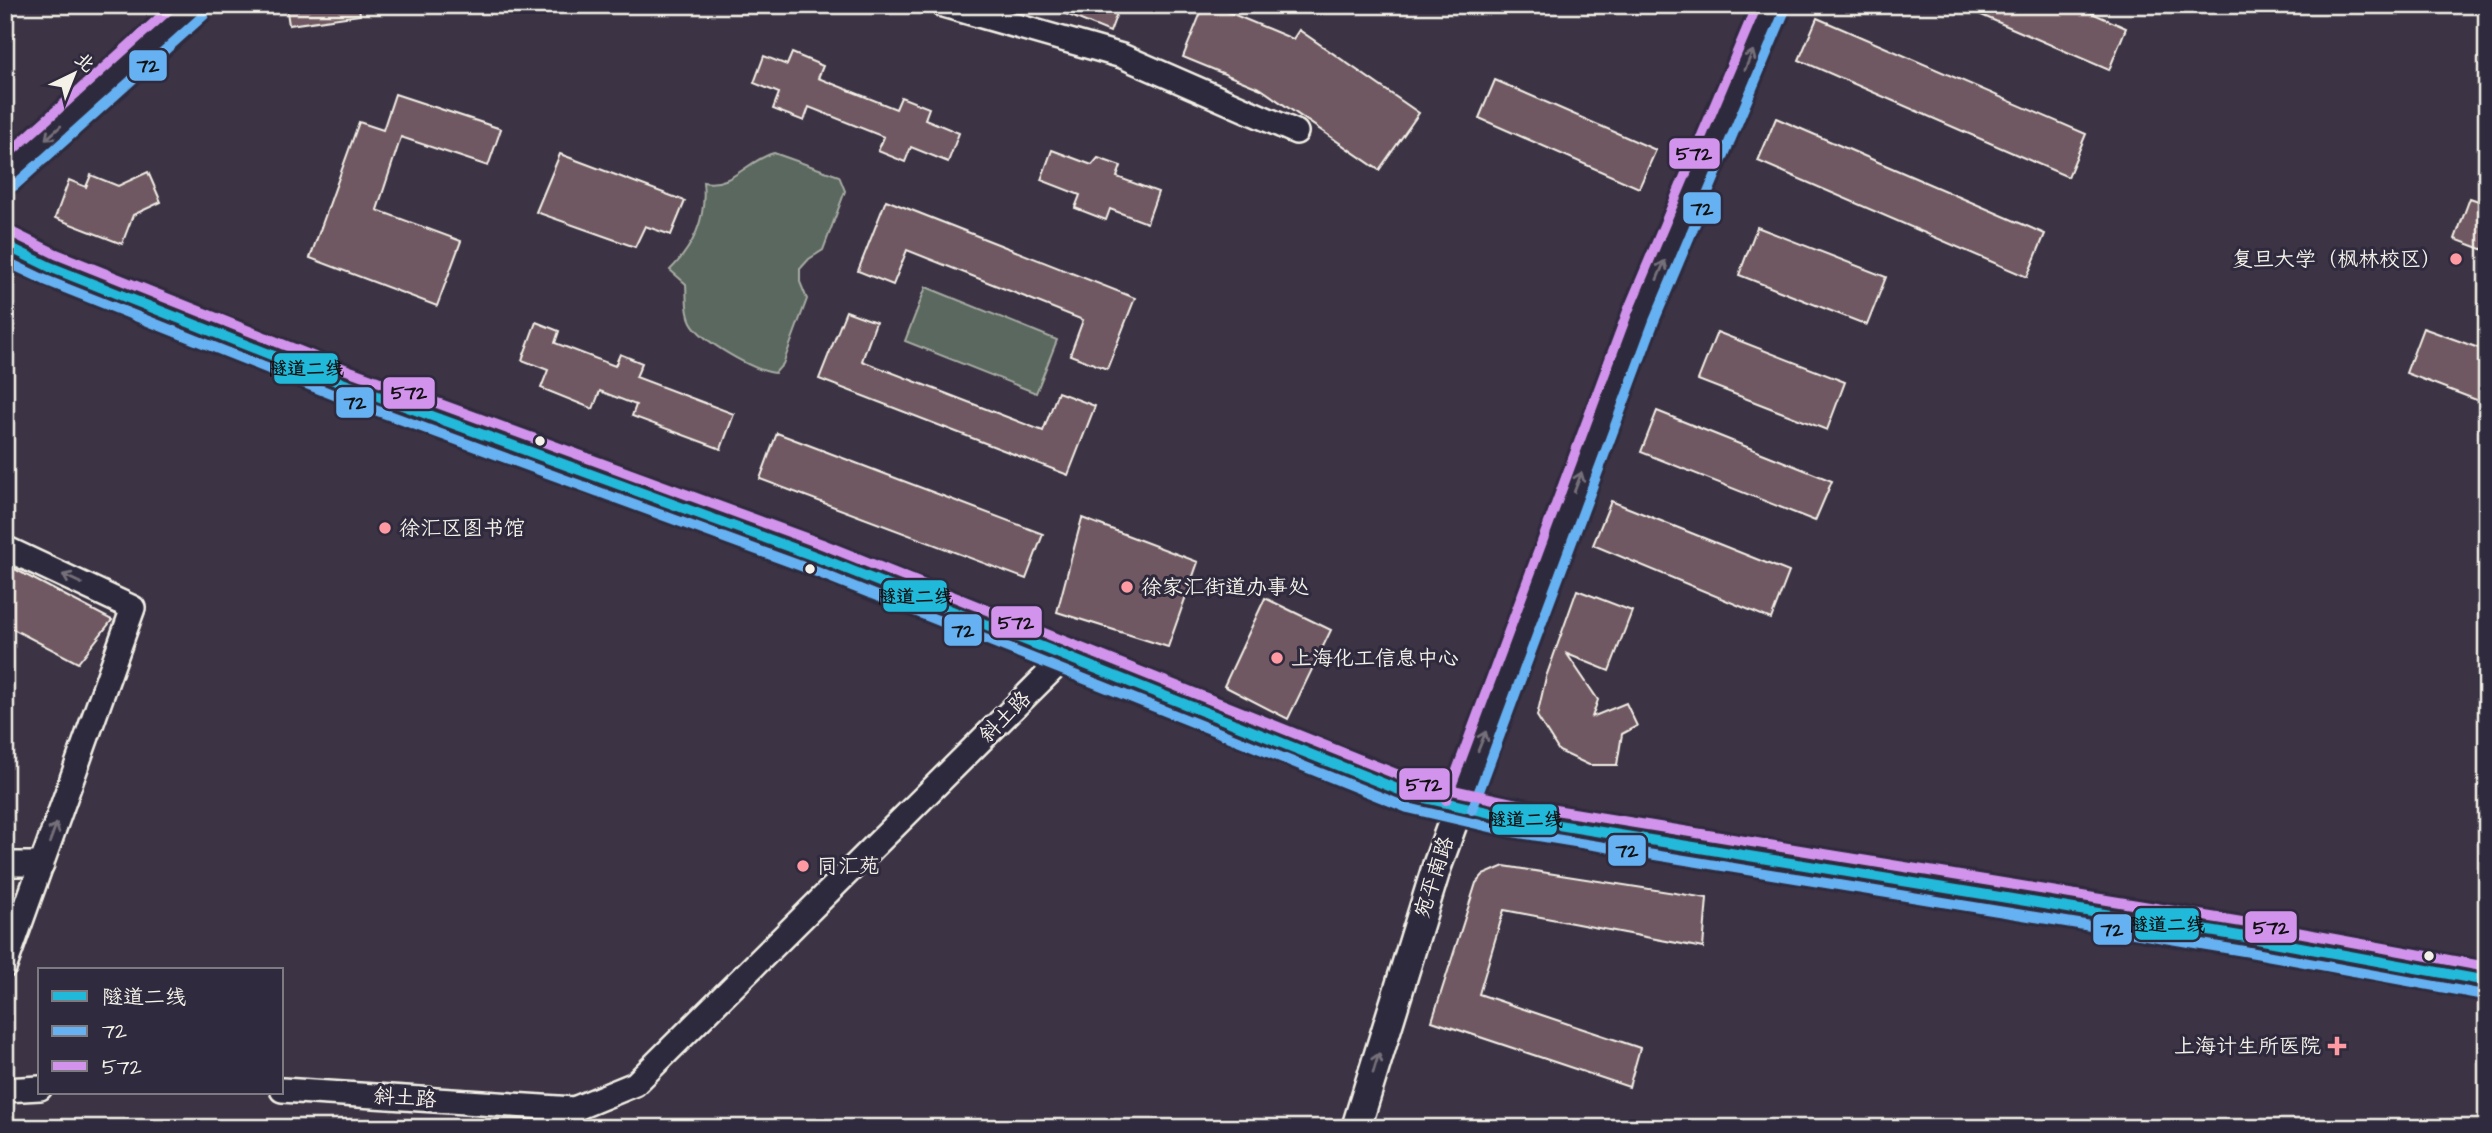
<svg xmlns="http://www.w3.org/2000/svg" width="2492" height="1133" font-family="'Architects Daughter','LXGW WenKai TC',sans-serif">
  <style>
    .green { fill: #5a685e; stroke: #a7aca3; stroke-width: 2 }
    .building { fill: #705962; stroke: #f4f1e8; stroke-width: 2 }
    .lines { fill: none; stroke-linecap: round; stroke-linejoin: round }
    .minor-casing { stroke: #f4f1e8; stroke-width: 28 }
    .major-casing { stroke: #f4f1e8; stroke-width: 33 }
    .minor { stroke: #2f2a3d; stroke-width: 23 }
    .major { stroke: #2f2a3d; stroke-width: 28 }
    .bus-1-casing { stroke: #2f2a3d; stroke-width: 16 }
    .bus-2-casing { stroke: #2f2a3d; stroke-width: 16 }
    .bus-3-casing { stroke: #2f2a3d; stroke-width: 16 }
    .bus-1 { stroke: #20b9da; stroke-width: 10 }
    .bus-2 { stroke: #66b1f2; stroke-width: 10 }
    .bus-3 { stroke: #d193ec; stroke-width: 10 }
    .oneway { stroke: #747079 }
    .poi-dot { fill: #ff9aa2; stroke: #2f2a3d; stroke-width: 2.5 }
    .bus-dot { fill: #f4f1e8; stroke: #2f2a3d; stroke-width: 2.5 }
    .labels { text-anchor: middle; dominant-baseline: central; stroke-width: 6; stroke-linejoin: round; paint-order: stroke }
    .poi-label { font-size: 21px; fill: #f4f1e8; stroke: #2f2a3d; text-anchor: start }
    .street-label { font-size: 21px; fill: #f4f1e8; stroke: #2f2a3d }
    .line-badge { stroke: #2f2a3d; stroke-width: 2.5 }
    .pale-badge-label { font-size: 19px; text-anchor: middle; font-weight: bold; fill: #111 }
  </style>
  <rect width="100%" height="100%" fill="#3c3344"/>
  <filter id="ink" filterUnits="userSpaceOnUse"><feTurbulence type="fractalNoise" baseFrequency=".0143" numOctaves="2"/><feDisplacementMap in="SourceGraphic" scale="14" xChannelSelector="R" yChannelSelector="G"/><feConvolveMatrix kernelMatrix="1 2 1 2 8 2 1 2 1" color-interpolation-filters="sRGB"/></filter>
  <g filter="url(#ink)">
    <g class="green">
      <path d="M774,153L839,176L845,191L823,250L809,259L800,269V282L807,299L783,364L775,373C754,371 701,341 691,322C685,311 687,295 686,284L670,270C695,245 707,217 703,182C732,188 747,160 774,153Z"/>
      <path d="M926,287L1057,340L1036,393L905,341Z"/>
    </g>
    <g class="building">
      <path d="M286,5H359L360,15L289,25Z"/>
      <path d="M1044,5H1120L1110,32Z"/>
      <path d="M1204,5H1211L1293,39L1299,30L1419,113L1379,170L1261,89L1183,57Z"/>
      <path d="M1958,5H2074L2126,28L2109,70Z"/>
      <path d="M1817,18L2086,134L2068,177L1799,60Z"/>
      <path d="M792,53L823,66L818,78L896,109L901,97L929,108L925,119L959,133L948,162L911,147L905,162L878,151L884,137L809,107L804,121L773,109L779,93L754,83L764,56L787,65Z"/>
      <path d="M1495,80L1656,150L1639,188L1479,118Z"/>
      <path d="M395,94L501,129L488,166L401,137L377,210L461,241L437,306L310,258L359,122L383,130Z"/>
      <path d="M1776,118L2045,234L2027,277L1758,161Z"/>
      <path d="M1052,150L1092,165L1098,158L1121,166L1117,177L1158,192L1147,223L1110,209L1106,220L1075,208L1080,195L1041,180Z"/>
      <path d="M560,154L685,201L671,235L645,226L635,247L536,212Z"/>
      <path d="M148,172L161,202L133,215L122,244L55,218L69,180L86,187L91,175L118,186Z"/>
      <path d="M2470,198L2487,204V251L2455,239Z"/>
      <path d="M886,200L1135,298L1107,369L1070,355L1083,320L907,250L893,285L858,271Z"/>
      <path d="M1757,227L1886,277L1867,325L1739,275Z"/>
      <path d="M846,311L876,322L862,361L1043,431L1058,392L1095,406L1068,475L819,379Z"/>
      <path d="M536,322L559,331L555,343L615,366L620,354L642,363L636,377L734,414L721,449L632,416L636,405L600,391L593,409L541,388L548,370L522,360Z"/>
      <path d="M2423,328L2487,351V404L2406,373Z"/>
      <path d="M1717,332L1845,382L1827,430L1698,380Z"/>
      <path d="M1657,411L1832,481L1815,521L1641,452Z"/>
      <path d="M777,433L1043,534L1026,579L760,479Z"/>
      <path d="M1611,501L1789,572L1771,619L1593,545Z"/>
      <path d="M1082,518L1198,562L1168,647L1057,612Z"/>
      <path d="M5,564L112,620L78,663L5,625Z"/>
      <path d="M1577,590L1632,611L1609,671L1567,654L1598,700L1592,717L1626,703L1637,726L1622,734L1617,765H1589L1559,751L1537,716L1546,677Z"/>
      <path d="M1265,598L1331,630L1288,719L1224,686Z"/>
      <path d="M1504,866L1707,898L1703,948L1504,910L1479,994L1640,1048L1629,1087L1432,1021L1476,883L1483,875Z"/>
    </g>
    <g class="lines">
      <g class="minor-casing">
        <g id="minor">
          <path d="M943,5L1122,56L1296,132"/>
          <path d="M5,176L195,5"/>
          <path d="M5,548L133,608L5,966"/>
          <path d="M5,864H42"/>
          <path d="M5,1090L40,1088"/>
          <path d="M282,1090L574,1109L635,1084L1067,655"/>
          <path d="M565,1128L574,1109"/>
        </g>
      </g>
      <g class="major-casing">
        <g id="major">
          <path d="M5,245L50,267L342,383L817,557L1412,795L1509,817L2246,937L2487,981"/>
          <path d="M1356,1128L1437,866L1529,614L1641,316L1772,5"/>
        </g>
      </g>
      <use href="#minor" class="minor"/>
      <use href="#major" class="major"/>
      <g class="bus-1-casing">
        <path id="bus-1" d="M5,245L50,267L342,383L817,557L1412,795L1509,817L2246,937L2487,981"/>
      </g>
      <g class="bus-2-casing">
        <g id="bus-2">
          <path d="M14,186L204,15"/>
          <path d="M5,261L45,280L337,396L812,570L1408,808L1507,831L2244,951L2484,995"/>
          <path d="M1472,810L1654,321L1785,10"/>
        </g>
      </g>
      <g class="bus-3-casing">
        <g id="bus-3">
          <path d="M5,157L174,5"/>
          <path d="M11,232L56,254L347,370L822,544L1416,782L1512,803L2248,923L2487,967"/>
          <path d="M1446,800L1628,311L1757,5"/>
        </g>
      </g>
      <use href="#bus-1" class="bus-1"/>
      <use href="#bus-2" class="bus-2"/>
      <use href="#bus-3" class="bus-3"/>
    </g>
    <defs><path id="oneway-shaft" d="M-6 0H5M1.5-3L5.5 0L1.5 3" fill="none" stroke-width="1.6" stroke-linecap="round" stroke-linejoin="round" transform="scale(1.75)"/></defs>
    <g class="oneway">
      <use href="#oneway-shaft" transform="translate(1749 60) rotate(-67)"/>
      <use href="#oneway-shaft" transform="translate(53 133) rotate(138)"/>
      <use href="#oneway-shaft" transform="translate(1661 270) rotate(-67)"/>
      <use href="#oneway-shaft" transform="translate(1578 482) rotate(-69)"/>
      <use href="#oneway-shaft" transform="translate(72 579) rotate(-155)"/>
      <use href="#oneway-shaft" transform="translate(1482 741) rotate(-68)"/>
      <use href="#oneway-shaft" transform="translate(53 833) rotate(-70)"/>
      <use href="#oneway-shaft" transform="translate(1376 1063) rotate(-73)"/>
    </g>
  </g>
  <g class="poi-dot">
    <circle cx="2456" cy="259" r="7"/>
    <circle cx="385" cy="528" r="7"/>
    <circle cx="1127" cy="587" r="7"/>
    <circle cx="1277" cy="658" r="7"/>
    <circle cx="803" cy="866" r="7"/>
    <path d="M2333.5 1035.5h7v7h7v7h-7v7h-7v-7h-7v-7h7z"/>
  </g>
  <g class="bus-dot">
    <circle cx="540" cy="441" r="6"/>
    <circle cx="810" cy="569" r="6"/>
    <circle cx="2429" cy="956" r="6"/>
  </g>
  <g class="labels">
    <g class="poi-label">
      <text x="2442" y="259" text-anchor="end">复旦大学（枫林校区）</text>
      <text x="399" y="528">徐汇区图书馆</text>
      <text x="1141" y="587">徐家汇街道办事处</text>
      <text x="1291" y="658">上海化工信息中心</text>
      <text x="817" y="866">同汇苑</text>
      <text x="2321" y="1046" text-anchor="end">上海计生所医院</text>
    </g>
    <g class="street-label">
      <text transform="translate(1005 717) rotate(-45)">斜土路</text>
      <text transform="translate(1434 877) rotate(-72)">宛平南路</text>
      <text transform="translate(405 1098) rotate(4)">斜土路</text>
    </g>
  </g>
  <g class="line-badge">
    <rect x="128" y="49" width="40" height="33" rx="7" fill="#66b1f2"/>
    <rect x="1668" y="137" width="53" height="33" rx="7" fill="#d193ec"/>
    <rect x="1682" y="191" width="40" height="34" rx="7" fill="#66b1f2"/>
    <rect x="273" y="352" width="66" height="33" rx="7" fill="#20b9da"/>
    <rect x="382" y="376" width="54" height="34" rx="7" fill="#d193ec"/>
    <rect x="335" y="386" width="40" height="33" rx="7" fill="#66b1f2"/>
    <rect x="882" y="579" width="66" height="34" rx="7" fill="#20b9da"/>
    <rect x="990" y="605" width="53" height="34" rx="7" fill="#d193ec"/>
    <rect x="943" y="613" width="40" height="34" rx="7" fill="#66b1f2"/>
    <rect x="1398" y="767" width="53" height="34" rx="7" fill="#d193ec"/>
    <rect x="1491" y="803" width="67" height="33" rx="7" fill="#20b9da"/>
    <rect x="1607" y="834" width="40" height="33" rx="7" fill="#66b1f2"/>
    <rect x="2134" y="907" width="66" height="34" rx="7" fill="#20b9da"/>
    <rect x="2244" y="910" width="54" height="34" rx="7" fill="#d193ec"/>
    <rect x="2092" y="913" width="41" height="33" rx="7" fill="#66b1f2"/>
  </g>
  <g class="pale-badge-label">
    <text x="148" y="72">72</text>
    <text x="1694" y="160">572</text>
    <text x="1702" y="215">72</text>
    <text x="306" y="375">隧道二线</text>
    <text x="409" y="399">572</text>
    <text x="355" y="409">72</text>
    <text x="915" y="603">隧道二线</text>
    <text x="1016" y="629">572</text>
    <text x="963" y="637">72</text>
    <text x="1424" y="791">572</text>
    <text x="1525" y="826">隧道二线</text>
    <text x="1627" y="857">72</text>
    <text x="2167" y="931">隧道二线</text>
    <text x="2271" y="934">572</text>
    <text x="2112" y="936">72</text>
  </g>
  <rect width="2492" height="1133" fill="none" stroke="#2f2a3d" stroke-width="28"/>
  <rect x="14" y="14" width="2464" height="1105" fill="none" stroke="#f4f1e8" stroke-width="2.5" filter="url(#ink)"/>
  <rect x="38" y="968" width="245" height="126" fill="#2f2a3d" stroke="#7e7a81" stroke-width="2"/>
  <rect x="52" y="991" width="35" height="10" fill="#20b9da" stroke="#7e7a81" stroke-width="2"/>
  <text x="102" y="1004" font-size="21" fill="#f4f1e8">隧道二线</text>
  <rect x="52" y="1026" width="35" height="10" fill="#66b1f2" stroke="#7e7a81" stroke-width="2"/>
  <text x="102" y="1038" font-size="21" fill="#f4f1e8">72</text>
  <rect x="52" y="1061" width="35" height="10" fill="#d193ec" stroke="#7e7a81" stroke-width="2"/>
  <text x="102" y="1074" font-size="21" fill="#f4f1e8">572</text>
  <g transform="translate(74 74) rotate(43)" stroke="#2f2a3d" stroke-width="5" paint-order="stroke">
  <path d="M0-5L12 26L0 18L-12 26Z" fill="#f4f1e8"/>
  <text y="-10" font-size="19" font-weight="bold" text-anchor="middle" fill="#f4f1e8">北</text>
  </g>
</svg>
